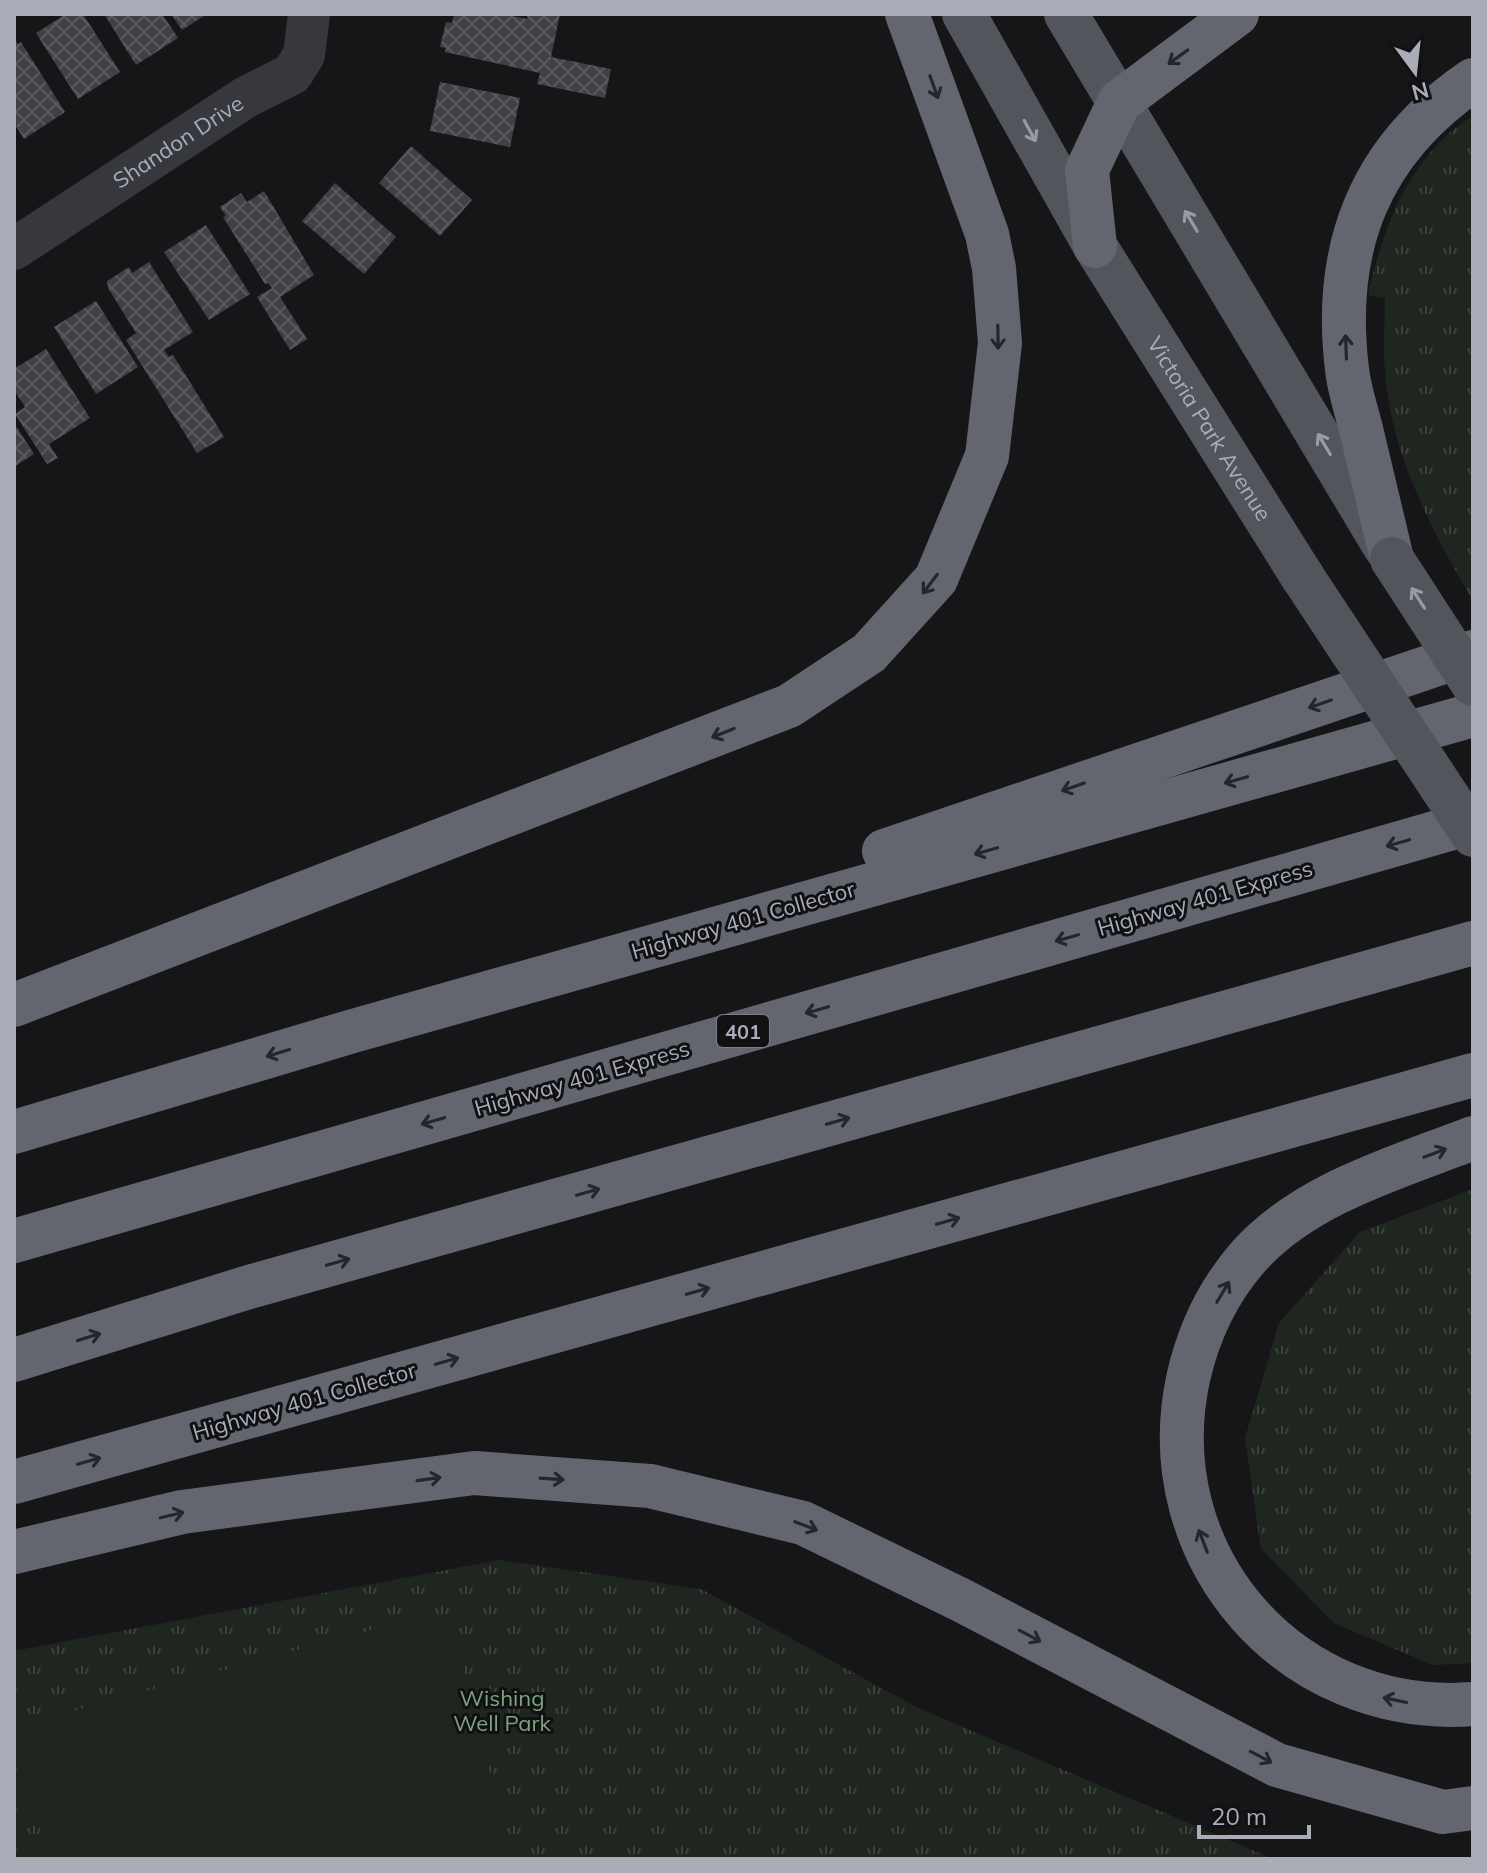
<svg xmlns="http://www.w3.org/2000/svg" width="1487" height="1873" font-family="Mulish,sans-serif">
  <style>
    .grass { fill: url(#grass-tufts) }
    .pitch { fill: #1e261f }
    .building { fill: url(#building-cross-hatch) }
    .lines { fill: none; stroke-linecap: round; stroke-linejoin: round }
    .minor { stroke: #37383d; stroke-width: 42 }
    .major { stroke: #53555c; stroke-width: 44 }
    .highway { stroke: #63666e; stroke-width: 44 }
    .major-bridge { stroke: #53555c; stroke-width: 44 }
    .oneway { stroke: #26262a }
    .oneway2 { stroke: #979ba6 }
    .labels { text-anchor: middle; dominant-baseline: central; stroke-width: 6; stroke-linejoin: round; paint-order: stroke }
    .shield { fill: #111113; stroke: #7b7e86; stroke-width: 2 }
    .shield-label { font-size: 20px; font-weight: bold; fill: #a8adb8 }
    .street-label { font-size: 22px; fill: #a8adb8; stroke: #111113 }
    .park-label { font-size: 22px; fill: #7fa381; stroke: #111113 }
  </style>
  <defs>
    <pattern id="grass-tufts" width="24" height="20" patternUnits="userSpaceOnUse" patternTransform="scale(2)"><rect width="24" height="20" fill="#1e261f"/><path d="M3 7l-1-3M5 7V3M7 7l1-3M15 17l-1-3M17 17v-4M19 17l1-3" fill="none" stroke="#3c433d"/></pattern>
    <pattern id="building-cross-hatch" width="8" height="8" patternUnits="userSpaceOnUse" patternTransform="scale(2)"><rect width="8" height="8" fill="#404145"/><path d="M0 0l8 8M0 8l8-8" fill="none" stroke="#595a5e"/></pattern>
  </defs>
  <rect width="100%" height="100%" fill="#161618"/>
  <g class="grass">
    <path d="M1473,116V601C1432,531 1391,454 1385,372C1383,348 1385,322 1385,298L1368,295C1383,227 1410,154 1473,116Z"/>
    <path d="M1473,1189V1663L1433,1665L1334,1623L1261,1549L1245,1438L1279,1323L1360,1232Z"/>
    <path d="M500,1560L701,1589L918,1708L1273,1859H14V1651Z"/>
  </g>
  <path class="pitch" d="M426,1615L451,1627L513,1859H55C33,1815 14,1776 14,1727Z"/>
  <g class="building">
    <path d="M66,14H83L120,72L78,99L36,33Z"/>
    <path d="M104,14H162L178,38L136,65Z"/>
    <path d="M171,14H207L182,30Z"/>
    <path d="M454,14H501L527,19L528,14H560L551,57L611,69L605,98L537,84L540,73L445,52L446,48L440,47L446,22L452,23Z"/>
    <path d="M14,39L18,44L21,42L65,112L24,139L14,123Z"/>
    <path d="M440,82L520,98L510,147L430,131Z"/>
    <path d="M411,146L472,200L440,236L379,183Z"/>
    <path d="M335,183L396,237L364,274L302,221Z"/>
    <path d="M264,191L314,275L280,297L307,339L290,350L257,297L272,288L268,283L265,284L223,217L226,216L220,207L241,193L247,202Z"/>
    <path d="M206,225L250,294L209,320L164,252Z"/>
    <path d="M149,262L193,332L164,350L169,357L173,355L224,437L197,453L126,340L136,333L108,288L107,281L129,267L132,273Z"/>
    <path d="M96,301L138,367L96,394L54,327Z"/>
    <path d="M46,349L90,418L49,444L58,458L47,464L15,414L25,407L14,390V369Z"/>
    <path d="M14,423L34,454L14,467Z"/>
  </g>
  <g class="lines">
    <path class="minor" id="s1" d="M14,249L246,97L292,74L304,55L309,14"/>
    <g class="major">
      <path id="s2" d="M964,14L1095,246L1302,576"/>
      <path d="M1066,14L1385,547"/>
    </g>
    <g class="highway">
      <path d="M1095,246L1087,170L1119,102L1237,14"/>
      <path d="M1392,559C1382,516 1371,472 1361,429C1356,409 1349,389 1347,369C1332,247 1370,150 1473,80"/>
      <path d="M884,851L1473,652"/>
      <path d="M14,1005L789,706L869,653L936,579L987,456L1000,343L994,268L987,234L907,14"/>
      <path d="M14,1132L353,1031L1473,715"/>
      <path d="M1473,1138C1396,1168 1306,1193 1249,1256C1218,1291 1198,1334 1188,1379C1150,1558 1292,1718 1473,1704"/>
      <path d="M14,1241L1473,822"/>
      <path d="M14,1360L249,1287L1473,943"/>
      <path d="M14,1482L1473,1075"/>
      <path d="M14,1552L182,1512L474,1473L650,1486L803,1523L961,1600L1277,1765L1443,1812L1473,1808"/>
    </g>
    <g class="major-bridge">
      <path d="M1392,559L1473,684"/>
      <path d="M1302,576L1473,835"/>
    </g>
  </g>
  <defs><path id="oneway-shaft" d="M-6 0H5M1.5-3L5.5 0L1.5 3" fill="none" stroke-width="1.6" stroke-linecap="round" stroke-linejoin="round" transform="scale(2)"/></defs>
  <g class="oneway">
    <use href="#oneway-shaft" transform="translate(1178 57) rotate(144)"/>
    <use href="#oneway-shaft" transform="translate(934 87) rotate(70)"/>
    <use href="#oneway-shaft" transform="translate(998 337) rotate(89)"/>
    <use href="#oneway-shaft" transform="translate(1346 347) rotate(-92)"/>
    <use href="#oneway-shaft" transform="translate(930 584) rotate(127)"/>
    <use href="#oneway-shaft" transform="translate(1320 704) rotate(161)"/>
    <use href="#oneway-shaft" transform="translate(723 733) rotate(158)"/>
    <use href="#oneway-shaft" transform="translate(1236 780) rotate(164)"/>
    <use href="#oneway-shaft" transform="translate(1073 787) rotate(161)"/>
    <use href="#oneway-shaft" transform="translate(1398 843) rotate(164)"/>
    <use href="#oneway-shaft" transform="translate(986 851) rotate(164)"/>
    <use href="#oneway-shaft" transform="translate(1067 938) rotate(164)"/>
    <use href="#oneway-shaft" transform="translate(817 1010) rotate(164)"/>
    <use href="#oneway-shaft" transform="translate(278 1053) rotate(163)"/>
    <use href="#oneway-shaft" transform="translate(433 1121) rotate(164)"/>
    <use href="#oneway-shaft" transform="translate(838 1121) rotate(-16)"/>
    <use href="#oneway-shaft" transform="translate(1435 1153) rotate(-21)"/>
    <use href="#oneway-shaft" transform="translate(588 1192) rotate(-16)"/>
    <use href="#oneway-shaft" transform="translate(948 1221) rotate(-16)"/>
    <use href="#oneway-shaft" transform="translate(338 1262) rotate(-16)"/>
    <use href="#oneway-shaft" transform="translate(698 1291) rotate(-16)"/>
    <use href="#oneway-shaft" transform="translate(1223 1292) rotate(-59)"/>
    <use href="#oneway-shaft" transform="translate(89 1337) rotate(-17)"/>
    <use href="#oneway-shaft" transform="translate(447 1361) rotate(-16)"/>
    <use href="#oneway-shaft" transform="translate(89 1461) rotate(-16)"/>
    <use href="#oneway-shaft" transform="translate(429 1479) rotate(-8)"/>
    <use href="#oneway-shaft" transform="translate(552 1479) rotate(4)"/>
    <use href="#oneway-shaft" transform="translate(172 1515) rotate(-13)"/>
    <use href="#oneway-shaft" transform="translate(806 1526) rotate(21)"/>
    <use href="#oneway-shaft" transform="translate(1203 1541) rotate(-111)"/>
    <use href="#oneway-shaft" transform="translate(1030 1636) rotate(28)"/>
    <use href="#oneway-shaft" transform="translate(1395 1700) rotate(-168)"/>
    <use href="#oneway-shaft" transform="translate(1261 1757) rotate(28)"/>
  </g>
  <g class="oneway2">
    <use href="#oneway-shaft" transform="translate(1030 131) rotate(61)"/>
    <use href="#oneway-shaft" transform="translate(1191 221) rotate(-121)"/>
    <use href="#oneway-shaft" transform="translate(1324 444) rotate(-121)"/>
    <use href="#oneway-shaft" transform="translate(1418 598) rotate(-123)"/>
  </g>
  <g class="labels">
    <rect class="shield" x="717" y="1015" width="52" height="32" rx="6"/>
    <g class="shield-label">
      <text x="743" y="1031">401</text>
    </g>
    <g class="street-label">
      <text stroke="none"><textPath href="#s1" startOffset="196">Shandon Drive</textPath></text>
      <text stroke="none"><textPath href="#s2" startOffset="482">Victoria Park Avenue</textPath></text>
      <text transform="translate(1205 898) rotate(-16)">Highway 401 Express</text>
      <text transform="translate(743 920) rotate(-16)">Highway 401 Collector</text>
      <text transform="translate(582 1078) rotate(-16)">Highway 401 Express</text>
      <text transform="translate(304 1401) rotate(-16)">Highway 401 Collector</text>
    </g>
    <g class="park-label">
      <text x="502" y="1698">Wishing<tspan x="502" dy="25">Well Park</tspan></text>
    </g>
  </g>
  <rect width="1487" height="1873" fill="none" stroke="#a8adb8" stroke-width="32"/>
  <g transform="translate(1415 72) rotate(165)" stroke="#111113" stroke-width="6" paint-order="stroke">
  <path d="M0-6L14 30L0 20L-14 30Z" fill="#a8adb8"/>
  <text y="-12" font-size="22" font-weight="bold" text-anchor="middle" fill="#a8adb8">N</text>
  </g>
  <path d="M1199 1825v12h110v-12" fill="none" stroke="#a8adb8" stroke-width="4"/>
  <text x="1211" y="1825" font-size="24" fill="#a8adb8" stroke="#111113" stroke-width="6" paint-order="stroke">20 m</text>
</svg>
